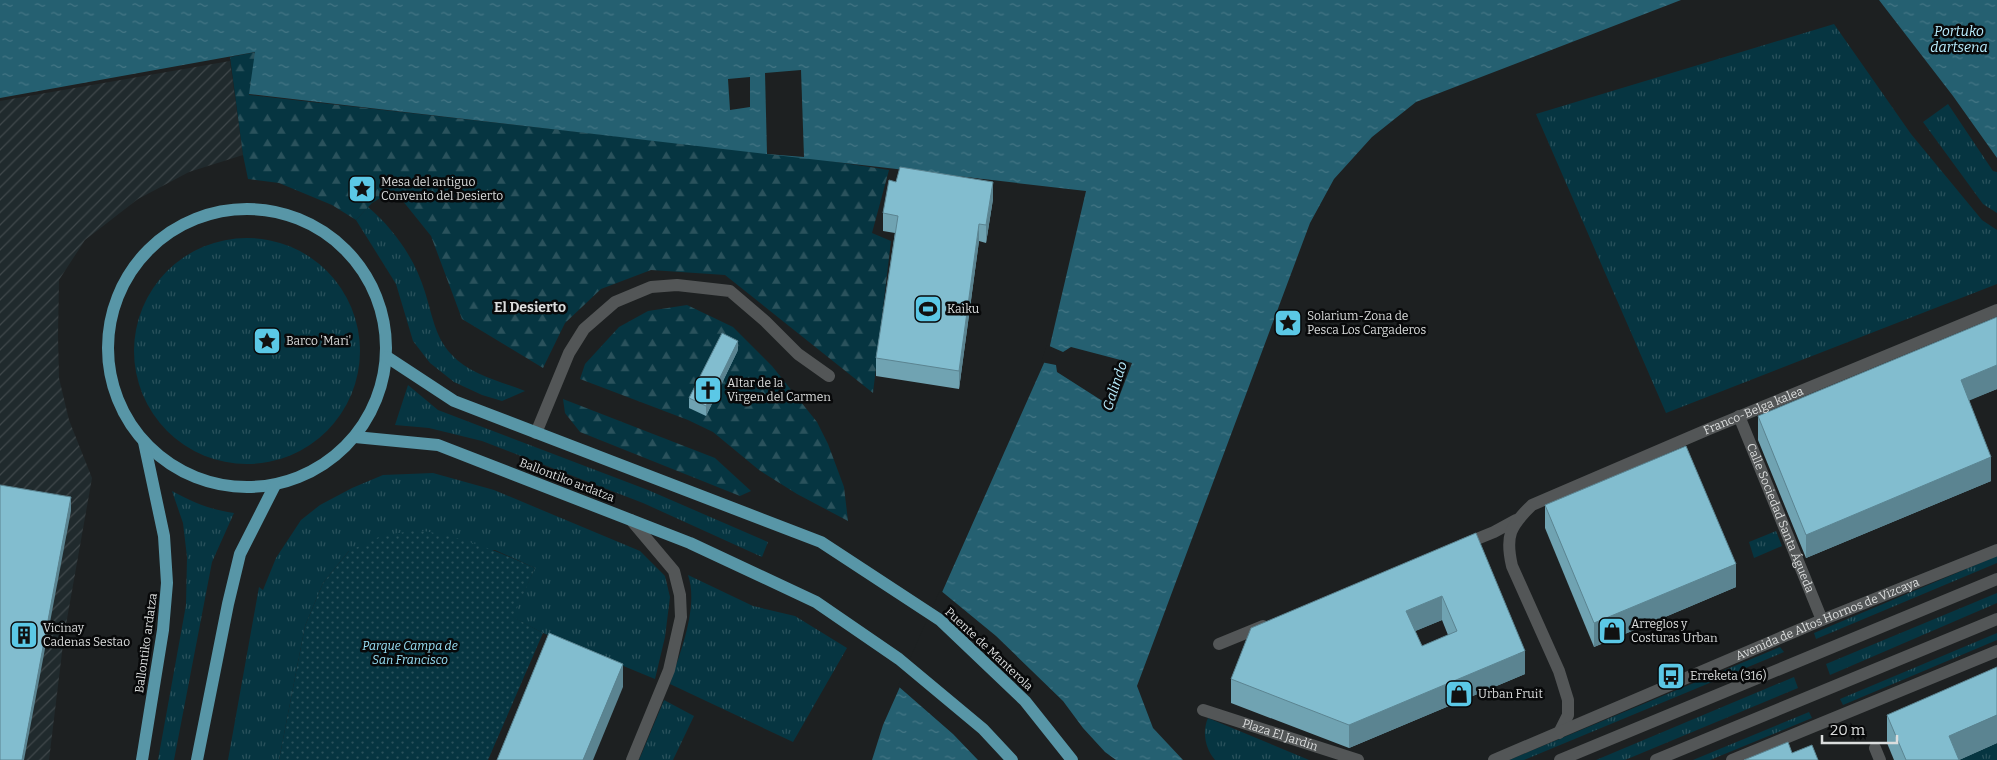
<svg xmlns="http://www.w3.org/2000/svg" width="1997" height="760" font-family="Bitter,serif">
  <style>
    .industrial { fill: url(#industrial-furrows) }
    .grass { fill: url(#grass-tufts) }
    .forest { fill: url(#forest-firs) }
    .park { fill: url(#park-dots) }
    .water { fill: url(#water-ripples) }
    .pier { fill: #1d2021 }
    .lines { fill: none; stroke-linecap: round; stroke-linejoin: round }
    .minor { stroke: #535657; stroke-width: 12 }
    .major { stroke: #5896a7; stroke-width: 12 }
    .wall { fill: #70a3b2; fill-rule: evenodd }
    .shaded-wall { fill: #5b8491 }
    .building { fill: #82bdcf; stroke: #5b8491; fill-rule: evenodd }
    .labels { text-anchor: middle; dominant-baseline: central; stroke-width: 5; stroke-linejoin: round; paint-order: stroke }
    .poi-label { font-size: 12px; fill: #dbdddd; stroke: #08090a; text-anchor: start }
    .street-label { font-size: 12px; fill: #dbdddd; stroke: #08090a }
    .park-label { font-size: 12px; font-style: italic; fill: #9ae2f8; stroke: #08090a }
    .water-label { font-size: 14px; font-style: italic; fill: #b9edfe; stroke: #08090a }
    .neighbourhood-label { font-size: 14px; font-weight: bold; fill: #dbdddd; stroke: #08090a }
  </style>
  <defs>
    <pattern id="industrial-furrows" width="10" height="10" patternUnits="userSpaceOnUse" patternTransform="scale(1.25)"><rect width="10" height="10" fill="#202a2d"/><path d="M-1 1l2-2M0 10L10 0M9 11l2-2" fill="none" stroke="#40484b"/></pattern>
    <pattern id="grass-tufts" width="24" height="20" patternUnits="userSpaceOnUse" patternTransform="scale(1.25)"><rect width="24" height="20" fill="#063541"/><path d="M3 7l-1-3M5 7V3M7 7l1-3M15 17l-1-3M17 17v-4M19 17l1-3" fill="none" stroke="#2a525c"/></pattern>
    <pattern id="forest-firs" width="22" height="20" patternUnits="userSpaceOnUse" patternTransform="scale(1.25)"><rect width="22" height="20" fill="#063541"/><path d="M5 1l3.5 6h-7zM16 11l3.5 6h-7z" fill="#2a525c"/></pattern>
    <pattern id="park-dots" width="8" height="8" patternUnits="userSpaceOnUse" patternTransform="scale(1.25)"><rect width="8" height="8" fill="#063541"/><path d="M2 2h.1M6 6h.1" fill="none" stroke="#2a525c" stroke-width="1.8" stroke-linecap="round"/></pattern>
    <pattern id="water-ripples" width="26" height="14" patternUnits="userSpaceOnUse" patternTransform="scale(1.25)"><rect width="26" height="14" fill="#256071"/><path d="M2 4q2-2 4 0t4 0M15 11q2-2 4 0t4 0" fill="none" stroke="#447685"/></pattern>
  </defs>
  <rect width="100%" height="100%" fill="#1d2021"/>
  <path class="industrial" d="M230,61L243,155L189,172L138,199L85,240L59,280L58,336L59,378L69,420L92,478L64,636L49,760H0V101Z"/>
  <g class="grass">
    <path d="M1834,24L1911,134L1982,220L1997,230V284L1666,413L1536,114Z"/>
    <path d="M1948,104L1993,171L1997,172V213L1983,204L1923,122Z"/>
    <path d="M368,207C394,229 415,259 425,292C432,314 435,337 451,354C470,375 500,381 525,391L502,401L482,395L454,382L430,363L413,341L396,284L356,220Z"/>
    <circle cx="247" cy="351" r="113"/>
    <path d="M408,385L438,410L648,490L768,542L762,557L643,503L482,441L429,428L395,425Z"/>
    <path d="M433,473L494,490L640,551L665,576L670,597L665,637L655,679L543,633L512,617L535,568L495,550L349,551L323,583L305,626L279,760H228L259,587L263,590L276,558L301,520L320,505L352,488L383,475Z"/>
    <path d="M172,491C194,503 209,509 234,513L212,562L174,760H158L186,605L187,557L183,523Z"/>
    <path d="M1776,531L1782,546L1754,558L1749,542Z"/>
    <path d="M1997,556V563L1816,639L1814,633Z"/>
    <path d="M688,575L753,606L795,616L847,648L793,742L670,684C680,652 699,607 688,575Z"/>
    <path d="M1997,593V603L1830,675L1826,664Z"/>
    <path d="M1997,633V640L1843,705L1840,699Z"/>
    <path d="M1780,647L1784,652L1524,760H1509Z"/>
    <path d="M1794,677L1798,688L1625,760H1596Z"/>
    <path d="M664,700L694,716L673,760H639Z"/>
    <path d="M1809,712L1812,718L1710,760H1693Z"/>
    <path d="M1208,718L1309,760H1215C1205,749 1202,731 1208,718Z"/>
    <path d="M1997,743V760H1959Z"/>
  </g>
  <g class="forest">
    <path d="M256,52L249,95L804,157L889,170L872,233L891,241L873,393L725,275L651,270L601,289L565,323L543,368L462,319L431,236L394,190L372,203L356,220L332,205L279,183L248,179L243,155L230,57Z"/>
    <path d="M687,305L733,327L772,366L817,422L828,444L844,487L848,521L797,494L759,470L713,432L688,420L580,379L585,364L619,327L648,311Z"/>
    <path d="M563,399L715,458L751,491L740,496L580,432L565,413Z"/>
  </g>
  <path class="park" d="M417,530C461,536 494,550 535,568L513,617L543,633L488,760H279L305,626L323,583L349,551L381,536Z"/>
  <g class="water">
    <path d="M0,0H1681L1416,102L1372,137L1334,179L1310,223L1137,686L1153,728L1183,760H872L883,725L1048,354L1086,191L249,94L255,52L0,98Z"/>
    <path d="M1879,0H1997V158L1953,96Z"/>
  </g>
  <g class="pier">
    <path d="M801,70L804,157L767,154L765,73Z"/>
    <path d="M750,77V107L730,110L728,79Z"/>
    <path d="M1047,345L1063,352L1071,347L1132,363L1116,405L1104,402L1057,372L1056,365L1041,362Z"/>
    <path d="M940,590L996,636L1063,701L1083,728L1105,752L1116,760H978L953,734L898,686Z"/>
  </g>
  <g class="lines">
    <g class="minor">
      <path id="s1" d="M1739,416L1822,620"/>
      <path d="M536,433L569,353L584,329L615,302L651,287L677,285L730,291L765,321L798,354L829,376"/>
      <path d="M631,520L674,571L680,595L681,617L669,670L632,760"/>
      <path d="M1462,545L1494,532L1516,520"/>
      <path d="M1219,644L1263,626"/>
      <path id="s2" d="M1203,710L1358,760"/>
      <path id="s3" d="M1559,733L1568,715V700L1559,671L1512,566C1505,536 1510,526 1532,505L1709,429L1997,310"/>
      <path d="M1875,748L1880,760"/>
      <path id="s4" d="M1494,760L1822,620L1997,550"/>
      <path d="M1560,760L1997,579"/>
      <path d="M1656,760L1997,619"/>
      <path d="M1732,760L1997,651"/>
    </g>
    <g class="major">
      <circle cx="247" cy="348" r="139"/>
      <path d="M387,357L454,401L821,542L940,620L1025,701L1072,760"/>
      <path d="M355,437L438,445L690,543L816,602L899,659L983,729L1012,760"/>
      <path d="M142,760L163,630L167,583L164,536L144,442"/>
      <path d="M197,760L228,604L240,554L275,485"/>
    </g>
  </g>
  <g class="wall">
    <path d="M896,182L993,199L986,243L979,241L959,389L876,376V358L895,233L883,231V213Z"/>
    <path d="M1997,317V389L1969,400L1991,481L1806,558L1758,440V416Z"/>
    <path d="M738,350L706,416L689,408V398Z"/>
    <path d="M1545,505L1736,587L1594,647L1545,528Z"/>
    <path d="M1476,533L1525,674L1349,748L1231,703V679ZM1442,620L1448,635L1422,646L1415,631Z"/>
    <path d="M1887,715L1997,743L1959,760H1894L1887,743Z"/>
  </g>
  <g class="shaded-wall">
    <path d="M993,182V199L986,243V225Z"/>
    <path d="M979,224V241L959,389V371Z"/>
    <path d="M738,341V350L706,416V406Z"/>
    <path d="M1997,365V389L1961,404V380Z"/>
    <path d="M1991,457V481L1806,558V535Z"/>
    <path d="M71,497V511L24,760H22Z"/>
    <path d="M1736,564V587L1594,647V623Z"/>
    <path d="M1442,596V620L1406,635V611Z"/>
    <path d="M1525,651V674L1349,748V725Z"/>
    <path d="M623,664V687L593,760H583Z"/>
    <path d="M1997,715V743L1959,760L1949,736Z"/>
  </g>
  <g class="building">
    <path d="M900,167L993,182L986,225L979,224L959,371L876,358L898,216L883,213L889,180L896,182Z"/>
    <path d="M1997,317V365L1961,380L1991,457L1806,535L1758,416Z"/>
    <path d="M722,333L738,341L706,406L689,398Z"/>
    <path d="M1686,446L1736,564L1594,623L1545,505Z"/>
    <path d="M0,485L71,497L22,760H0Z"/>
    <path d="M1476,533L1525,651L1349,725L1231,679L1251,628ZM1442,596L1457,631L1422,646L1406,611Z"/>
    <path d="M549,633L623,664L583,760H497Z"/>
    <path d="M1997,667V715L1949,736L1959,760H1906L1887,715Z"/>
    <path d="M1788,742L1792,753L1812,745L1818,760H1744Z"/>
  </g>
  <defs>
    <g id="sight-square" transform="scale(1.4375)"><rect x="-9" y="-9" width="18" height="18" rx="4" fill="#5bc8e6" stroke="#08090a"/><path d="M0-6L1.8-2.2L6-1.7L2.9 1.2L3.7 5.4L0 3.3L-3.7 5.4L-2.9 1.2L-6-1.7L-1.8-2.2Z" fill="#111"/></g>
    <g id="stadium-square" transform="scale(1.4375)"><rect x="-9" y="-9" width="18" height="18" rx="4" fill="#5bc8e6" stroke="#08090a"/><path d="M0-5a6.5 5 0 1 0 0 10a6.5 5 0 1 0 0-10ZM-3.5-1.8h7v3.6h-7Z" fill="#111"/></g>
    <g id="church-square" transform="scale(1.4375)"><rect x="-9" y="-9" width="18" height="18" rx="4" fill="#5bc8e6" stroke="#08090a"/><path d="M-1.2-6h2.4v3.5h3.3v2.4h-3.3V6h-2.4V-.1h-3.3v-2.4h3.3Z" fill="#111"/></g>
    <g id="shop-square" transform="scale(1.4375)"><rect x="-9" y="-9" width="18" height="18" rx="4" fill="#5bc8e6" stroke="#08090a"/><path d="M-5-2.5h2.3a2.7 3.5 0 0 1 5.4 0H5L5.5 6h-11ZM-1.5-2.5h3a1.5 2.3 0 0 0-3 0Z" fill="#111"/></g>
    <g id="building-square" transform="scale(1.4375)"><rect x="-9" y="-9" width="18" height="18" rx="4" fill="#5bc8e6" stroke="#08090a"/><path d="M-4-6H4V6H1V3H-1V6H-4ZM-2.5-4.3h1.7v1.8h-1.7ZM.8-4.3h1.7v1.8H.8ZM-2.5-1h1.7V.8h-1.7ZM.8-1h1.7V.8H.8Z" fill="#111"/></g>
    <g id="bus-square" transform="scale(1.4375)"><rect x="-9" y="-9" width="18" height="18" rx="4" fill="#5bc8e6" stroke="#08090a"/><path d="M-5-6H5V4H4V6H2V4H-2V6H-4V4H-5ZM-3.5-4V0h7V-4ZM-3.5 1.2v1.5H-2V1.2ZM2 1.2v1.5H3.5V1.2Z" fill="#111"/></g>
  </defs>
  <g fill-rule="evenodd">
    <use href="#sight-square" x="362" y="189"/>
    <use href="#stadium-square" x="928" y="309"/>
    <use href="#sight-square" x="1288" y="323"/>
    <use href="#sight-square" x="267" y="341"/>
    <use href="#church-square" x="708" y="390"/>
    <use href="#shop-square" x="1612" y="631"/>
    <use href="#building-square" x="24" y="635"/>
    <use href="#bus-square" x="1671" y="676"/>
    <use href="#shop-square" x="1459" y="694"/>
  </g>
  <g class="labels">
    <g class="poi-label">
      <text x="381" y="182">Mesa del antiguo<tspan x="381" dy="14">Convento del Desierto</tspan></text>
      <text x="947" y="309">Kaiku</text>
      <text x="1307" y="316">Solarium-Zona de<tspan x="1307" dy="14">Pesca Los Cargaderos</tspan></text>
      <text x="286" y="341">Barco 'Mari'</text>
      <text x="727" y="383">Altar de la<tspan x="727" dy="14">Virgen del Carmen</tspan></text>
      <text x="1631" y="624">Arreglos y<tspan x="1631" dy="14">Costuras Urban</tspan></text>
      <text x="43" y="628">Vicinay<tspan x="43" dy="14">Cadenas Sestao</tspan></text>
      <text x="1690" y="676">Erreketa (316)</text>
      <text x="1478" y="694">Urban Fruit</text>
    </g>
    <g class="street-label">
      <text stroke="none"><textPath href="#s3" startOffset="490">Franco-Belga kalea</textPath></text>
      <text transform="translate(567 480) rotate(21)">Ballontiko ardatza</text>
      <text stroke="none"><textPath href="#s1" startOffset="110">Calle Sociedad Santa Águeda</textPath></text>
      <text stroke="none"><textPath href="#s4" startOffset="362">Avenida de Altos Hornos de Vizcaya</textPath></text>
      <text transform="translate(146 643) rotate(-82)">Ballontiko ardatza</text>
      <text transform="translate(989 649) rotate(43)">Puente de Manterola</text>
      <text stroke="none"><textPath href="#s2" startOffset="81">Plaza El Jardín</textPath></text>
    </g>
    <g class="park-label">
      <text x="410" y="646">Parque Campa de<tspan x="410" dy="14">San Francisco</tspan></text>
    </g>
    <g class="water-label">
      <text x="1959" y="31">Portuko<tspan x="1959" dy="16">dartsena</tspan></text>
      <text transform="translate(1115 386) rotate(-72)">Galindo</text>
    </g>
    <g class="neighbourhood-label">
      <text x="530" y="307">El Desierto</text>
    </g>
  </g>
  <path d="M1822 735v8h75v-8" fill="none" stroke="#dbdddd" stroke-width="2.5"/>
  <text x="1830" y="735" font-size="15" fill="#dbdddd" stroke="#08090a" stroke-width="4" paint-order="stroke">20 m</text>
</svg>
